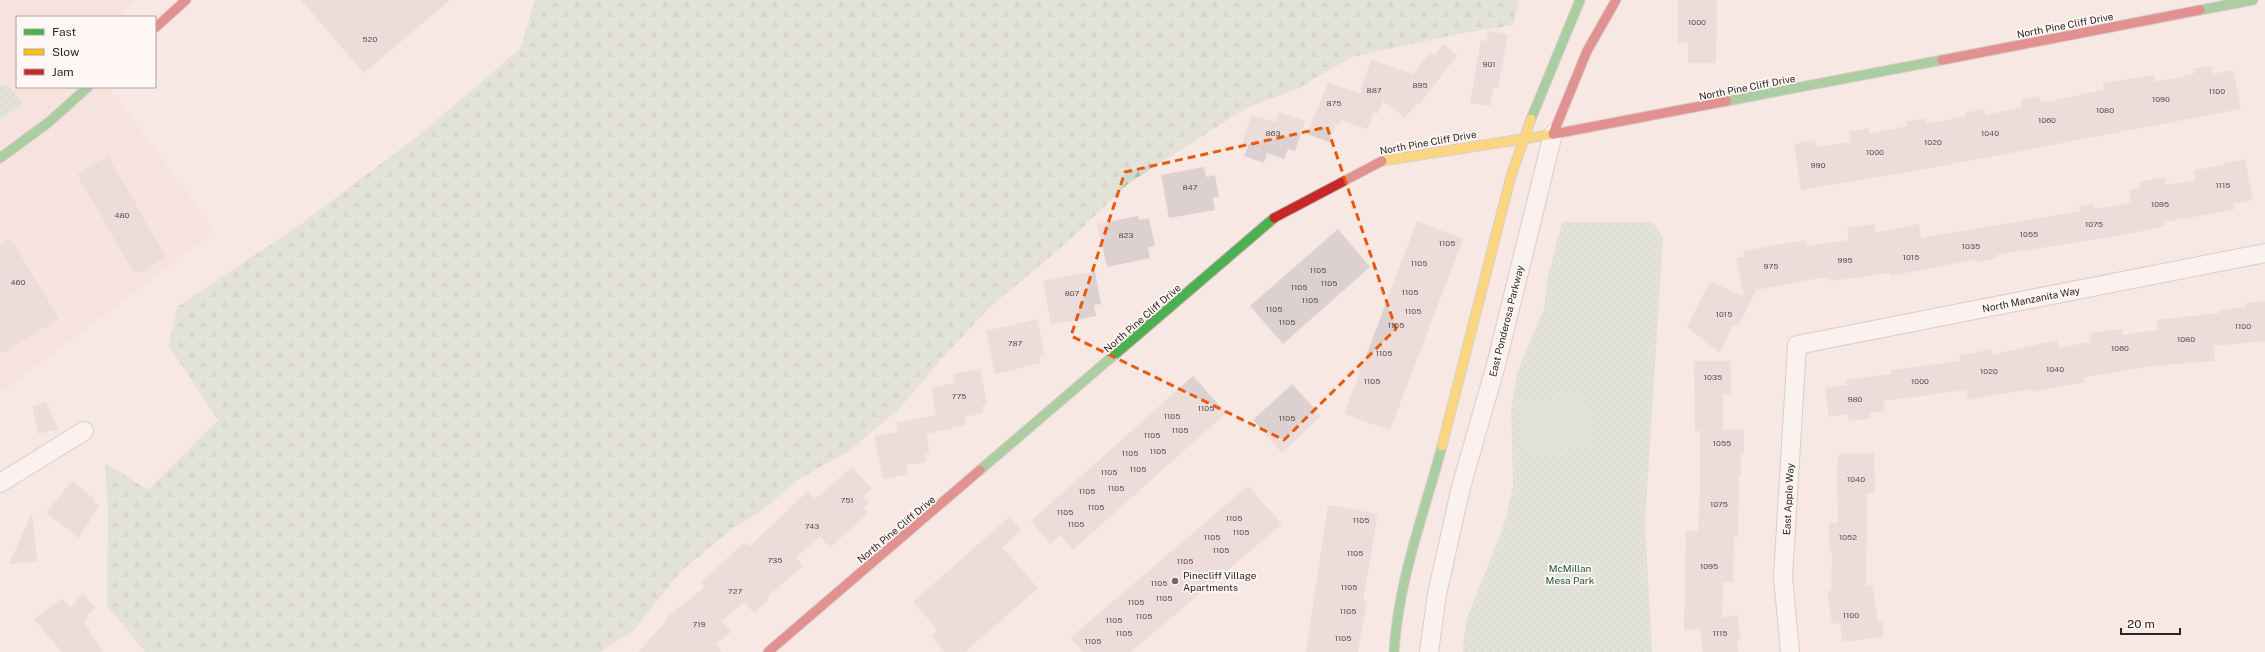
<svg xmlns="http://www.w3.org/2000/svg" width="2265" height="652" font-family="'Public Sans',sans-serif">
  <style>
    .built { fill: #f6ddd4 }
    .grass { fill: url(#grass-dots) }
    .forest { fill: url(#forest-firs) }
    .pitch { fill: #cadbcc }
    .building { fill: #ddd0d1 }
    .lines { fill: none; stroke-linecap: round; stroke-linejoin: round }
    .street-casing { stroke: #b8aca8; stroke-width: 20 }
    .fast-casing { stroke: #b8aca8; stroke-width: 11 }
    .slow-casing { stroke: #b8aca8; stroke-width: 11 }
    .jam-casing { stroke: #b8aca8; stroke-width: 11 }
    .street { stroke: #fefcfb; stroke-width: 18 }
    .fast { stroke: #4caf50; stroke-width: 9 }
    .slow { stroke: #ffc107; stroke-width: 9 }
    .jam { stroke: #c62828; stroke-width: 9 }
    .marked { fill: none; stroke: #e8590c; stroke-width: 3; stroke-dasharray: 8 5; stroke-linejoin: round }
    .poi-dot { fill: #746863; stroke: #fef7f5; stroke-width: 1.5 }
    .labels { text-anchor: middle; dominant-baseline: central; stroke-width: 3.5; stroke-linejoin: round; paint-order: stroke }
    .number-label { font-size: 8px; fill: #5a4e4b }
    .street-label { font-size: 10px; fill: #2e231e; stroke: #fef7f5 }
    .park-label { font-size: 10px; fill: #1e583e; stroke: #fef7f5 }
    .poi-label { font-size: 10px; fill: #2e231e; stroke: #fef7f5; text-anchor: start }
  </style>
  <defs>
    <pattern id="grass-dots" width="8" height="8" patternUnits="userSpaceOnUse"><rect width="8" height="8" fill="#cadbcc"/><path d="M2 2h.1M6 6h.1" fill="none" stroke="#aebcaf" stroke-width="1.8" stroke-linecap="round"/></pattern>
    <pattern id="forest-firs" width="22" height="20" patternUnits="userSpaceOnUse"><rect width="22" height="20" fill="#cadbcc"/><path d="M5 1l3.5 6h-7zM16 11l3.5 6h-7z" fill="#aebcaf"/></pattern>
  </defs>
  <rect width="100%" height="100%" fill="#f7e8e3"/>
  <path class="built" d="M0,0H136L117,17H17V87H109L215,231L0,393Z"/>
  <g class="grass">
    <path d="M0,84L9,87L22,103L0,120Z"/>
    <path d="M1562,222H1653L1663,237L1645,524L1652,652H1463L1464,636L1468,615L1497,543L1507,514L1513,485L1511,408L1518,370L1544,308L1547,281Z"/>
  </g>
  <path class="forest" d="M535,0H1519L1513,25L1463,33L1352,57L1299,88L1246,108L1129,183L1063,246L990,307L947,353L898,410L850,450L799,479L764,509L732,529L681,571L634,630L600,652H145L107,606L108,512L105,463L148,490L218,420L169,346L177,307L301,224L418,136L520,49Z"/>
  <path class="pitch" d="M1583,394L1592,443L1528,456L1519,406Z"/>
  <g class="building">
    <path d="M301,0H450L364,73Z"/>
    <path d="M1678,0H1717L1716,63H1688V43H1678Z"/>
    <path d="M1488,31L1508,34L1498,88L1494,87L1490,106L1470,103L1481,40L1486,41Z"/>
    <path d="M1443,44L1457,55L1419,105L1417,103L1405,118L1383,101L1378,114L1374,112L1368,129L1341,120L1339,125L1335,124L1329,142L1307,134L1328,83L1360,93L1371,60L1413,74L1430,52L1434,56Z"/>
    <path d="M2212,66L2213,74L2233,70L2241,109L1931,168L1801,190L1794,144L1815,140L1816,147L1851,142L1849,132L1868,128L1869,134L1907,126L1906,122L1925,118L1927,124L1966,116L1965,113L1984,109L1986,115L2022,107L2021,100L2039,96L2041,103L2104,90L2103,83L2154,75L2155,82L2194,74L2193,69Z"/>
    <path d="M1279,112L1305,121L1295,151L1288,149L1284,159L1267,153L1264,163L1244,156L1248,146L1242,144L1251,116L1276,122Z"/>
    <path d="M108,156L166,257L135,275L77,174Z"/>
    <path d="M2245,159L2253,200L2233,204L2234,210L2164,222L2165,226L2123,235L1996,255L1997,258L1977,262L1972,260L1891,276L1890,273L1831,281L1830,278H1819L1756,290L1738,327L1733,325L1720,353L1687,327L1710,281L1744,297L1736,258L1744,257L1743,251L1806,240L1807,246L1849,240L1847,228L1875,224L1876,232L1919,224L1921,238L2080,211L2079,206L2094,204L2095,209L2131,202L2129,190L2140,188L2139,182L2165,177L2166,185L2195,180L2193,171Z"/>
    <path d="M1204,167L1206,177L1215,175L1219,197L1213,198L1215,210L1169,218L1161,175Z"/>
    <path d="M1138,216L1139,220L1149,218L1155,246L1148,247L1150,258L1107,267L1097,224Z"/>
    <path d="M1417,221L1463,239L1390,430L1344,414Z"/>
    <path d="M1338,229L1370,267L1283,344L1250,306Z"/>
    <path d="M10,238L59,319L0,354V244Z"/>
    <path d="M1095,271L1101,304L1094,305L1096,316L1051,325L1043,281Z"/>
    <path d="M2265,301V341L2214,346L2215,361L2153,366L2084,377L2085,382L2033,392L2032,389L1968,400L1966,390L1883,401L1885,411L1870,413L1871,418L1849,421L1848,414L1829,417L1825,388L1847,385L1846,380L1891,374V370L1960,361L1959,356L1991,349L1992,355L2057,340L2058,348L2090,342L2089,333L2122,329V335L2158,330L2157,320L2220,313L2219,310L2246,307L2245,303Z"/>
    <path d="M1037,319L1045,355L1039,356L1040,363L995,374L986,331Z"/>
    <path d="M1694,361H1731V394H1723V430L1744,429V454H1741V475H1739L1738,537L1734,536L1733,583L1723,582L1722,618L1737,615L1741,639L1737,640L1738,652H1703L1700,629L1684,631L1686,531H1698L1700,492V431H1695Z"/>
    <path d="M980,369L987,405L982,406L983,413L964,417L966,425L926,434L930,453L925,454L926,462L907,465L908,474L883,479L874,436L898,432L896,423L936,415L931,388L955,383L953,374Z"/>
    <path d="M1193,376L1226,413L1073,550L1060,535L1050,544L1031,521Z"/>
    <path d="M1292,384L1321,416L1282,453L1253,420Z"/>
    <path d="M46,402L59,429L38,434L32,406Z"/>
    <path d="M1874,453L1875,493H1867L1866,586L1872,585L1878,621H1883V637L1842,642L1840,623L1832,624L1827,591H1831L1832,551H1829V523H1838L1837,466L1839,454Z"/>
    <path d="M852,467L872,489L863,497L869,503L864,508L868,513L830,548L820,536L796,558L803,566L767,597L769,600L754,613L744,602L722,621L731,632L715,644L722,652H638L668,619L667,617L705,587L701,582L745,542L749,547L808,491L815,499Z"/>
    <path d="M72,481L94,499L92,501L99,506L79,538L46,513Z"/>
    <path d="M1248,486L1282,524L1131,652H1083L1070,638Z"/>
    <path d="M1328,505L1378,514L1363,600L1367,601L1358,652H1306Z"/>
    <path d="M32,513L37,561L9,564Z"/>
    <path d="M1009,517L1021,530L1002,547L1038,588L965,652H945L931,636L938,630L913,602Z"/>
    <path d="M83,594L96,608L87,615L89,618L84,622L103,652H62L34,619L62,599L70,607Z"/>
  </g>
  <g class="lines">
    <g class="street-casing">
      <g id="street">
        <path d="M0,483L84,431"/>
        <path d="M1429,652L1437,594L1461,487L1497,361L1553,134"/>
        <path d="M1790,652L1783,577L1797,345L2265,253"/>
      </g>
    </g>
    <g class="fast-casing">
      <g id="fast">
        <path d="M2200,10L2253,0"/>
        <path d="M1727,101L1942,60"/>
        <path d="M1531,119L1580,0"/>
        <path d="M0,158L49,122L88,87"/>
        <path d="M980,470L1274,218"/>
        <path d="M1394,652C1398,581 1424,514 1442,446"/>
      </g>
    </g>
    <g class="slow-casing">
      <g id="slow">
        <path d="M1382,161L1554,134"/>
        <path d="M1442,446L1511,176L1531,119"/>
      </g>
    </g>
    <g class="jam-casing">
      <g id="jam">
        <path d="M155,28L186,0"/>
        <path d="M1942,60L2200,10"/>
        <path d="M1553,134L1587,51L1616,0"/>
        <path d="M1554,134L1727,101"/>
        <path d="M1274,218L1382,161"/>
        <path d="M768,652L980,470"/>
      </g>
    </g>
    <use href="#street" class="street"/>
    <use href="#fast" class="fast"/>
    <use href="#slow" class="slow"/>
    <use href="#jam" class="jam"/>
  </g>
  <path d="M0 0H2265V652H0ZM1327,127L1396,329L1284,440L1071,336L1125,172Z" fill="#f7e8e3" fill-opacity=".55" fill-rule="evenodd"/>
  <path class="marked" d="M1327,127L1396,329L1284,440L1071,336L1125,172Z"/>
  <circle class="poi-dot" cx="1175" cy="581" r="4"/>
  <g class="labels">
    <g class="number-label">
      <text x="1697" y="22">1000</text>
      <text x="370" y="39">520</text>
      <text x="1489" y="64">901</text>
      <text x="1420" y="85">895</text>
      <text x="1374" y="90">887</text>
      <text x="2217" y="91">1100</text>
      <text x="2161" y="99">1090</text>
      <text x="1334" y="103">875</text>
      <text x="2105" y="110">1080</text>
      <text x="2047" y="120">1060</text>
      <text x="1273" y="133">863</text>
      <text x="1990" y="133">1040</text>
      <text x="1933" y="142">1020</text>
      <text x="1875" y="152">1000</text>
      <text x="1818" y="165">990</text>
      <text x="2223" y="185">1115</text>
      <text x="1190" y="187">847</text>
      <text x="2160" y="204">1095</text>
      <text x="122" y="215">480</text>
      <text x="2094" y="224">1075</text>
      <text x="2029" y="234">1055</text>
      <text x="1126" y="235">823</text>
      <text x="1447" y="243">1105</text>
      <text x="1971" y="246">1035</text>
      <text x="1911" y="257">1015</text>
      <text x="1845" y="260">995</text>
      <text x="1419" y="263">1105</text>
      <text x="1771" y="266">975</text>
      <text x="1318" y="270">1105</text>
      <text x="18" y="282">460</text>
      <text x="1329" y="283">1105</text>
      <text x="1299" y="287">1105</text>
      <text x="1410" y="292">1105</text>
      <text x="1072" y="293">807</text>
      <text x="1310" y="300">1105</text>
      <text x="1274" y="309">1105</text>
      <text x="1413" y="311">1105</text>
      <text x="1724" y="314">1015</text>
      <text x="1287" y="322">1105</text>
      <text x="1396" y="325">1105</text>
      <text x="2243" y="326">1100</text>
      <text x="2186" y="339">1080</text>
      <text x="1015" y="343">787</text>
      <text x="2120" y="348">1060</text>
      <text x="1384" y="353">1105</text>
      <text x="2055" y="369">1040</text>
      <text x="1989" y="371">1020</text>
      <text x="1713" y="377">1035</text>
      <text x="1372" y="381">1105</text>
      <text x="1920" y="381">1000</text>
      <text x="959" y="396">775</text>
      <text x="1855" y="399">980</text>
      <text x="1206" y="408">1105</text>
      <text x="1172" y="416">1105</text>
      <text x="1287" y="418">1105</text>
      <text x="1180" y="430">1105</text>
      <text x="1152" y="435">1105</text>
      <text x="1722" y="443">1055</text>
      <text x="1158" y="451">1105</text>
      <text x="1130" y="453">1105</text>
      <text x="1138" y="469">1105</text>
      <text x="1109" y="472">1105</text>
      <text x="1856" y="479">1040</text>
      <text x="1116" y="488">1105</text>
      <text x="1087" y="491">1105</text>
      <text x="847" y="500">751</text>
      <text x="1719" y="504">1075</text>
      <text x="1096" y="507">1105</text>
      <text x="1065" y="512">1105</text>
      <text x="1234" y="518">1105</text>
      <text x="1361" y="520">1105</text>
      <text x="1076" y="524">1105</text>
      <text x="812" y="526">743</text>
      <text x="1241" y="532">1105</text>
      <text x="1212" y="537">1105</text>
      <text x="1848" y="537">1052</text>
      <text x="1221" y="550">1105</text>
      <text x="1355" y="553">1105</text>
      <text x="775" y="560">735</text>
      <text x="1185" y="561">1105</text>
      <text x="1709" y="566">1095</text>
      <text x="1159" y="583">1105</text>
      <text x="1349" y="587">1105</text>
      <text x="735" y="591">727</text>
      <text x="1164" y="598">1105</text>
      <text x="1136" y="602">1105</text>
      <text x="1348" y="611">1105</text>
      <text x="1851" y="615">1100</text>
      <text x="1144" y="616">1105</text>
      <text x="1114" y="620">1105</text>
      <text x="699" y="624">719</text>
      <text x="1124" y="633">1105</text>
      <text x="1720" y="633">1115</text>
      <text x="1343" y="638">1105</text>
      <text x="1093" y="641">1105</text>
    </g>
    <g class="street-label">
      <text transform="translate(2065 25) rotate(-11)">North Pine Cliff Drive</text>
      <text transform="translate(1747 87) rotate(-11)">North Pine Cliff Drive</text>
      <text transform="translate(1428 142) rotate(-10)">North Pine Cliff Drive</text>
      <text transform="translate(2031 299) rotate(-11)">North Manzanita Way</text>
      <text transform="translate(1142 318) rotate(-41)">North Pine Cliff Drive</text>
      <text transform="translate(1506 321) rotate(-76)">East Ponderosa Parkway</text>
      <text transform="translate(1788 499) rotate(-87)">East Apple Way</text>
      <text transform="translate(896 529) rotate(-40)">North Pine Cliff Drive</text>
    </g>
    <g class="park-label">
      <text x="1570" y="568">McMillan<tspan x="1570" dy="12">Mesa Park</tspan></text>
    </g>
    <g class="poi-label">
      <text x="1183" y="575">Pinecliff Village<tspan x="1183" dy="12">Apartments</tspan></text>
    </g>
  </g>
  <rect x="16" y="16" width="140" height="72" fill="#fef7f5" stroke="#aba29f"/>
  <rect x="24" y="29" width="20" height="6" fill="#4caf50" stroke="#aba29f"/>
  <text x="52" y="36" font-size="12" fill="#2e231e">Fast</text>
  <rect x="24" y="49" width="20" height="6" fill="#ffc107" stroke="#aba29f"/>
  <text x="52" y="56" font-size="12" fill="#2e231e">Slow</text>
  <rect x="24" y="69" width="20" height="6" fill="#c62828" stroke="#aba29f"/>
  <text x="52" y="76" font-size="12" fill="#2e231e">Jam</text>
  <path d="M2121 628v6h59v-6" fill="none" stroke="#2e231e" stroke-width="2"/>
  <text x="2127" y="628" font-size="12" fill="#2e231e" stroke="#fef7f5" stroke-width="3" paint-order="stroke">20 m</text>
</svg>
